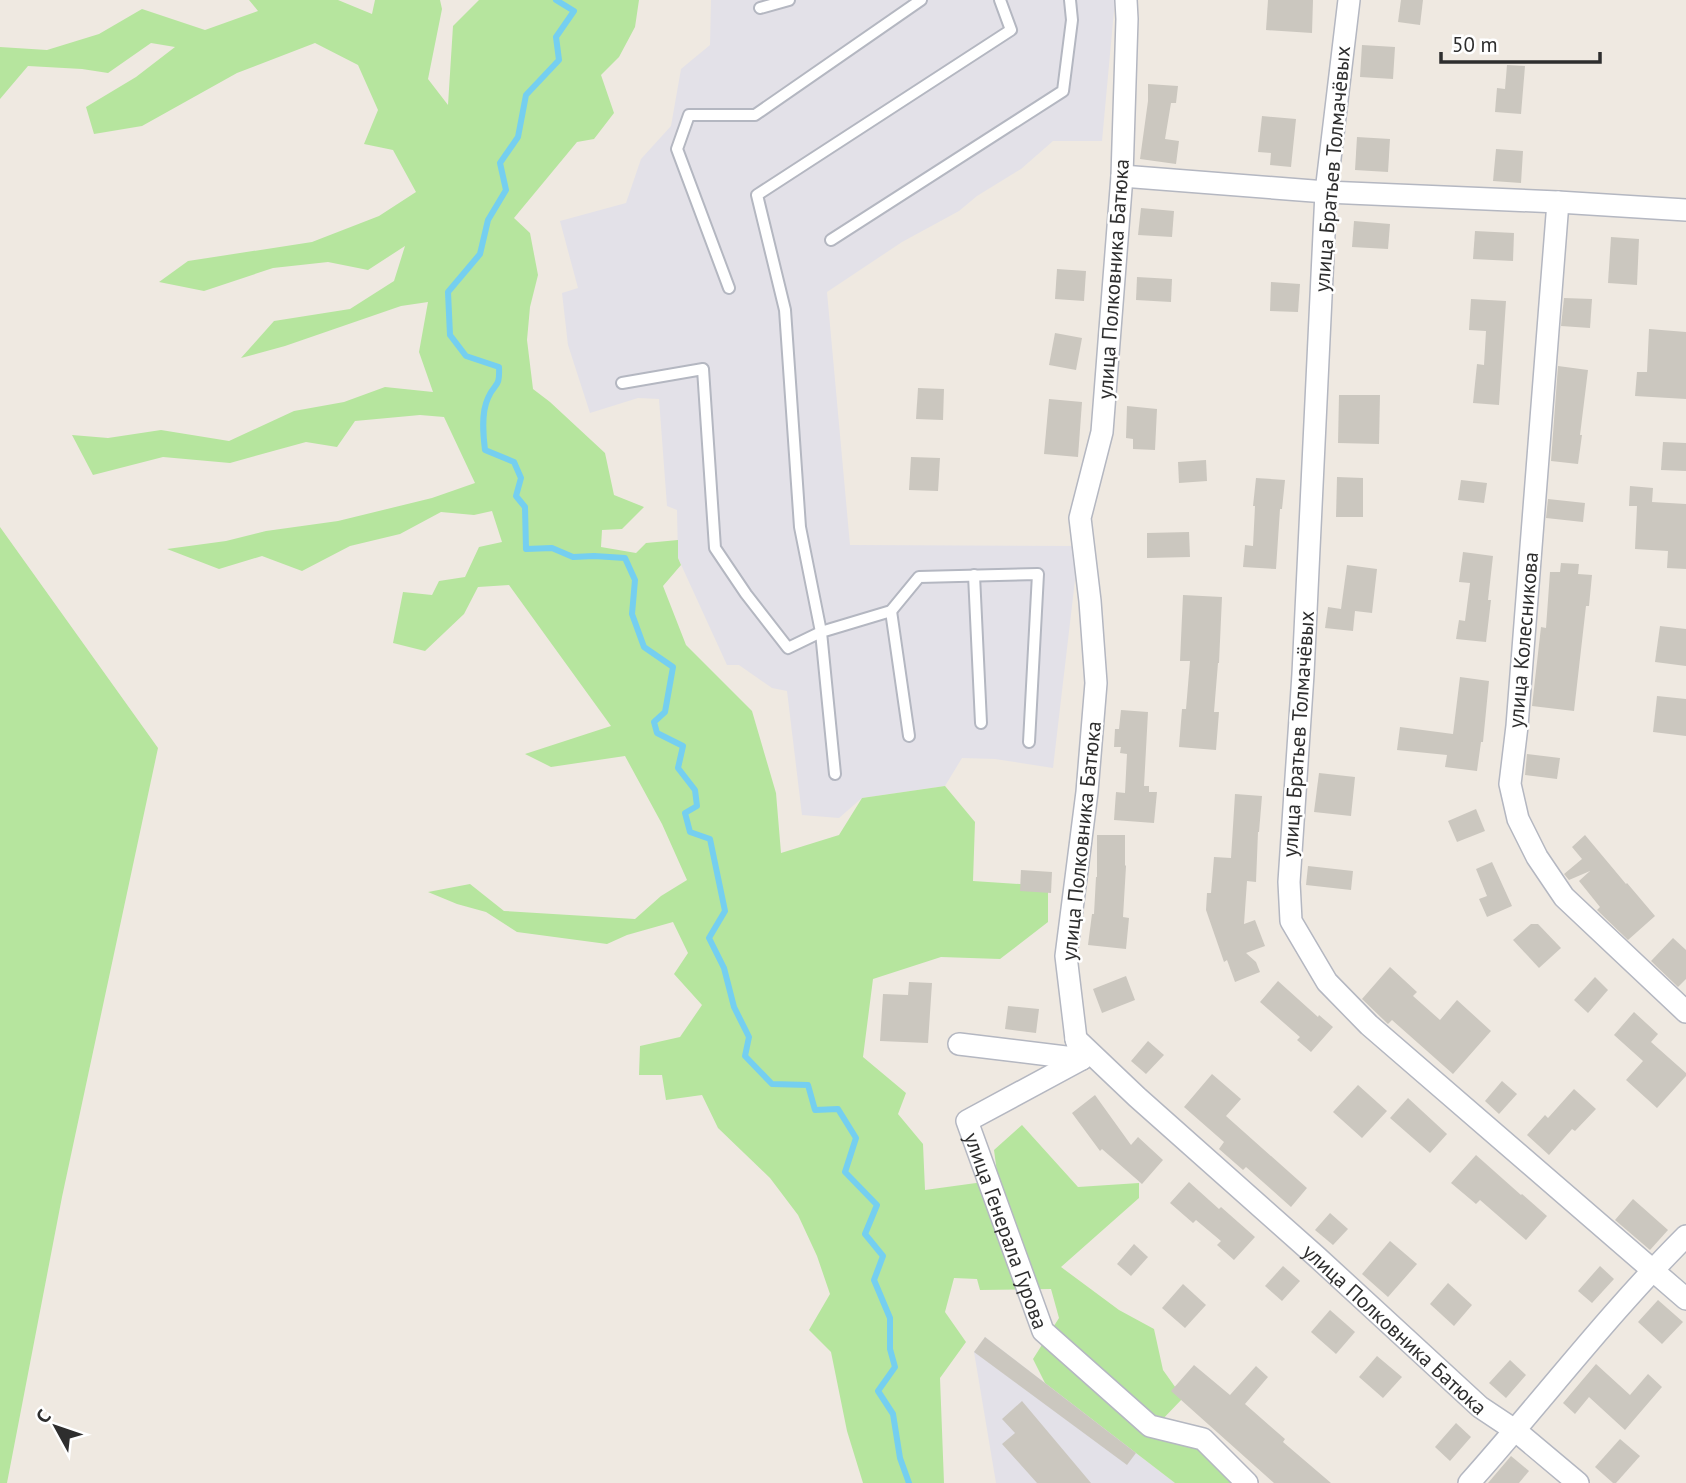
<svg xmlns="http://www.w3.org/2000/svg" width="1686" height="1483" font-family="'PT Sans',sans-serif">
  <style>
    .industrial { fill: #e3e1e8 }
    .green { fill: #b6e59e }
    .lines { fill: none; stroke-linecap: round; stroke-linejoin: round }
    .stream { stroke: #75cff0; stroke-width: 6 }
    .building { fill: #cbc7bf }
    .lane-casing { stroke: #b4b7c1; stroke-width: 14 }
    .street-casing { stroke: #b4b7c1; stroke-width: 24 }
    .lane { stroke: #fff; stroke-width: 10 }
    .street { stroke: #fff; stroke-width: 21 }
    .labels { text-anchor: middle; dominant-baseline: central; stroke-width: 5; stroke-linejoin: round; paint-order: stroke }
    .street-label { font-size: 21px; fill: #2e2e2e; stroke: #fff }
  </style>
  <rect width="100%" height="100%" fill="#efe9e1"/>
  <g class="industrial">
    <path d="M711,0H1115L1102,141H1053L1021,169L977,196L959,211L902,242L827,292L850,545L1079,546L1053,768L995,759L962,758L945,786L862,798L839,818L802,815L787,691L772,688L739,665H727L678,558L677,510L667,506L659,399L638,398L590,413L568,345L562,293L578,288L560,221L626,203L641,159L671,126L681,69L710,45Z"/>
    <path d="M985,1337L1175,1483H996L974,1352Z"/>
  </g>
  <g class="green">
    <path d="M249,0H338L372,14L375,0H440L442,9L428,79L448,105L453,26L479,0H639L635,27L619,57L601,75L614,113L594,139L577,142L514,218L530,233L538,275L530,307L527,340L533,389L550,402L605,453L614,495L644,507L622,529L602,530L601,547L636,553L646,543L678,540V558L681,565L663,586L686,645L752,711L776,793L781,853L839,835L862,798L945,786L975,822L973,881L1048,886V922L1000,959L941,957L873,979L863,1057L906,1093L898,1114L923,1144L925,1190L998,1180L994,1150L1022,1125L1078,1187L1139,1183V1198L1061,1267L1119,1310L1154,1329L1163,1370L1183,1398L1158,1424L1203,1439L1240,1483H1175L1045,1383L1033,1359L1059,1318L1051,1289L980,1290L977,1279L954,1278L945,1312L966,1342L940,1378L944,1483H863L847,1431L831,1352L809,1330L830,1294L817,1256L798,1215L770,1178L718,1128L702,1095L666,1100L662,1075H639L640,1046L680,1037L702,1005L674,974L688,953L673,922L627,935L607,944L517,932L486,912L457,904L428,892L470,884L504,911L635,919L661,896L687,880L662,824L625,756L551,767L525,754L611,726L509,585L478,587L464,614L425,651L393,643L403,592L432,595L439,581L465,577L479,547L502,542L492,511L474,515L441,512L400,534L350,546L302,571L262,556L219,569L167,549L226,541L266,531L338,521L432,498L475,483L444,417L420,415L355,421L337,447L306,442L230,463L163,457L93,475L72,435L108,438L161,430L229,441L294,411L344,402L385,387L433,392L419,352L428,302L401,306L285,346L241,358L274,321L350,309L394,281L405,246L368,270L328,262L273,268L204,291L159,282L188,261L312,242L379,216L416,192L393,150L364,144L378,110L358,65L315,43L237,73L142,126L94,134L86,107L136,77L175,47L151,43L108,73L82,69L28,66L0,99V47L47,50L99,34L142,9L205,30L258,11Z"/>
    <path d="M0,527L158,748L62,1197L7,1483H0Z"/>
  </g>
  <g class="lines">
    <path class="stream" d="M556,0L574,11L556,37L559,60L526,95L518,137L500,163L506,190L488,220L480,254L448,292L450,335L466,356L499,367C500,389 495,382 488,398C481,413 483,434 485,450L514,462L521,478L516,496L525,507L526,549L552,548L573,557L594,556L625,558L635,580L632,614L644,647L673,667L665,712L654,722L657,733L683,746L678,768L695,790L697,806L685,813L690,832L710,839L725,911L709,938L724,968L734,1007L749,1037L745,1056L772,1084L808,1085L815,1110L838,1109L856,1138L845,1172L877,1205L865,1234L883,1256L874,1280L890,1318V1349L895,1367L878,1391L893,1414L900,1458L909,1483"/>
  </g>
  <g class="building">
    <path d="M1268,0H1313L1312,33L1266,30Z"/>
    <path d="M1401,0H1423L1420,25L1398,22Z"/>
    <path d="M1362,45L1395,47L1393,79L1360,77Z"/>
    <path d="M1507,65L1525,66L1521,114L1495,112L1497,88L1505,89Z"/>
    <path d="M1148,84L1178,86L1176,103H1171L1165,139L1179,141L1176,164L1140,159L1148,101Z"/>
    <path d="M1262,116L1296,119L1291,167L1270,165L1271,153L1258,152Z"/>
    <path d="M1357,137L1390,139L1388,172L1355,170Z"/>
    <path d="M1496,149L1523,151L1521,183L1493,181Z"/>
    <path d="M1141,208L1174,211L1172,237L1138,235Z"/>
    <path d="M1354,221L1390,224L1388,249L1352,247Z"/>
    <path d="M1475,231L1514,233L1513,261L1473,259Z"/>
    <path d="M1611,237L1639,239L1637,285L1608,283Z"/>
    <path d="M1057,269L1086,271L1084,301L1055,299Z"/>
    <path d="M1137,277L1172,279L1171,302L1136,300Z"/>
    <path d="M1271,282L1300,284L1298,312L1270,311Z"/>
    <path d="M1564,298L1592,299L1590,328L1561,326Z"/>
    <path d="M1471,299L1506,301L1499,405L1473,403L1477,364L1484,365L1486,331L1469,330Z"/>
    <path d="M1649,329L1686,332V399L1635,396L1637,372H1647Z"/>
    <path d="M1055,333L1082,338L1076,370L1049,365Z"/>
    <path d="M1558,366L1588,370L1580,435H1582L1578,464L1551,461Z"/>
    <path d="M918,388L944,389L943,420L916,419Z"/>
    <path d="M1339,395H1380L1379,444L1338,443Z"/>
    <path d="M1049,399L1082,402L1078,457L1044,454Z"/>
    <path d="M1127,406L1157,409L1155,450L1133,449V439L1126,438Z"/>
    <path d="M1663,442L1686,443V471L1661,470Z"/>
    <path d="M911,457L940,458L938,491L909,490Z"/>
    <path d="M1206,460L1207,481L1179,483L1178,462Z"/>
    <path d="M1337,477L1363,478V517H1336Z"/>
    <path d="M1256,478L1285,480L1282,509H1280L1276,569L1243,567L1245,545L1253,546L1255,506H1253Z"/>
    <path d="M1461,480L1487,483L1484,503L1458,500Z"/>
    <path d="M1630,486L1653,488L1652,502L1686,504V569L1667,568L1668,551L1635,549L1637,506H1629Z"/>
    <path d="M1548,499L1585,503L1583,522L1546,518Z"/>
    <path d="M1189,532L1190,557L1147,558V533Z"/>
    <path d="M1463,552L1493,556L1488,600H1491L1486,642L1456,639L1459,620L1465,621L1470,583L1459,582Z"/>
    <path d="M1561,563L1579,564L1578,574L1592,575L1589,606H1586L1574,711L1532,706L1541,627L1546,628L1550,572H1560Z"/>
    <path d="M1347,565L1377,569L1372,613L1355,611L1353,631L1325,628L1328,607L1341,609Z"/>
    <path d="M1183,595L1222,597L1219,663H1218L1214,712H1219L1216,750L1179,747L1182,709H1186L1190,661H1180Z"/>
    <path d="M1660,626L1686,629V666L1655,662Z"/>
    <path d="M1460,677L1489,681L1483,742H1481L1477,771L1445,767L1447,755L1397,750L1400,727L1453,734Z"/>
    <path d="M1657,696L1686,699V736L1653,732Z"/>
    <path d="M1121,710L1148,712L1144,786H1149V792H1157L1154,823L1114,820L1116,792L1125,793L1127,754L1120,753L1121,747H1114L1115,729H1119Z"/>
    <path d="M1527,754L1560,758L1557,779L1525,775Z"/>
    <path d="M1319,773L1355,777L1351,816L1314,812Z"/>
    <path d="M1235,794L1262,796L1259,832H1258L1256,882L1247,881L1244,924L1255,920L1265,946L1246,953L1256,962L1260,972L1235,982L1227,960L1224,962L1206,910L1207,893H1211L1214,857L1231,858Z"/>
    <path d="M1476,809L1485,831L1457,842L1448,821Z"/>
    <path d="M1097,835H1125V865L1126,866L1123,917L1129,918L1126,949L1088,945L1092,914H1094L1096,877H1097Z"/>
    <path d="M1585,835L1626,884L1627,883L1655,916L1628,940L1597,910L1600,907L1579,881L1590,871L1569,880L1564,874L1582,859L1572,847Z"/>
    <path d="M1492,862L1512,906L1487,917L1479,899L1487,896L1476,869Z"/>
    <path d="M1308,866L1353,871L1351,890L1306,885Z"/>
    <path d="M1021,870L1052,872L1051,893L1020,891Z"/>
    <path d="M1531,924H1538L1561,948L1539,968L1513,940Z"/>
    <path d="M1673,938L1686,950V979L1678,987L1651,961Z"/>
    <path d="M1390,967L1417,992L1413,996L1440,1020L1457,1000L1491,1031L1453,1074L1392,1020L1388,1024L1362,999Z"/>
    <path d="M1126,976L1135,1000L1102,1013L1093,989Z"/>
    <path d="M1595,977L1608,990L1588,1013L1574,1000Z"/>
    <path d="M1278,981L1318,1017L1319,1015L1333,1027L1311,1052L1297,1040L1300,1037L1260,1002Z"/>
    <path d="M909,982L932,983L928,1043L880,1041L883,994L908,995Z"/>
    <path d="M1008,1006L1039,1009L1036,1033L1005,1029Z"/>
    <path d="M1634,1012L1658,1034L1651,1042L1686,1073V1076L1657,1108L1626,1080L1643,1061L1614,1035Z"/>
    <path d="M1148,1041L1164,1055L1146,1074L1131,1061Z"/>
    <path d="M1212,1074L1241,1099L1226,1116L1307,1188L1291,1207L1246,1167L1243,1170L1219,1149L1224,1142L1184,1107Z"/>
    <path d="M1502,1081L1517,1094L1499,1114L1485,1101Z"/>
    <path d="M1358,1085L1387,1111L1362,1138L1333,1112Z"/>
    <path d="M1574,1089L1596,1109L1575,1131L1572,1129L1549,1155L1527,1135L1545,1115L1548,1118Z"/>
    <path d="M1095,1095L1131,1145L1138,1137L1163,1160L1142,1184L1102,1149L1100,1151L1072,1113Z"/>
    <path d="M1408,1098L1447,1134L1430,1153L1390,1118Z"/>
    <path d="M1476,1155L1521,1195L1522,1194L1547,1216L1526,1240L1480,1200L1476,1204L1451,1183Z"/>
    <path d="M1189,1182L1219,1209L1221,1207L1255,1237L1234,1260L1217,1245L1221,1241L1196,1220L1193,1223L1170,1203Z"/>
    <path d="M1633,1199L1668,1230L1650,1250L1615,1220Z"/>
    <path d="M1330,1213L1348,1229L1333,1245L1315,1230Z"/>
    <path d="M1390,1241L1417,1264L1388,1297L1362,1274Z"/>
    <path d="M1134,1244L1148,1257L1131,1276L1117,1264Z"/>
    <path d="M1283,1266L1300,1281L1282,1301L1265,1286Z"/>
    <path d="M1600,1266L1614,1279L1592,1303L1578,1291Z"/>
    <path d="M1448,1283L1472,1305L1454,1326L1430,1304Z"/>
    <path d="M1183,1284L1206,1305L1185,1328L1162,1308Z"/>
    <path d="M1658,1300L1683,1322L1662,1344L1638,1322Z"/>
    <path d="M1330,1310L1355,1332L1336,1354L1311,1332Z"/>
    <path d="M985,1337L1136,1453L1127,1465L974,1352Z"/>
    <path d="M1377,1356L1402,1377L1383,1398L1359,1377Z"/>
    <path d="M1510,1360L1526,1375L1506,1398L1489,1383Z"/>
    <path d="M1596,1364L1630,1395L1648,1374L1662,1387L1625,1430L1589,1397L1575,1414L1563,1403Z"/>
    <path d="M1194,1365L1230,1395L1256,1366L1268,1377L1245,1404L1285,1439L1283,1442L1331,1483H1274L1171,1391Z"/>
    <path d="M1022,1401L1091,1483H1037L1002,1444L1015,1433L1002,1419Z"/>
    <path d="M1456,1423L1471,1437L1450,1461L1435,1447Z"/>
    <path d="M1620,1439L1640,1456L1616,1483H1613L1595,1467Z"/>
    <path d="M1511,1456L1529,1471L1519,1483H1488Z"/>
  </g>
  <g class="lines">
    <g class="lane-casing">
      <g id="lane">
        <path d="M760,8L789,0"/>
        <path d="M831,240L1063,91L1072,20L1070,0"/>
        <path d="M729,288L677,149L689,115H755L921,0"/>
        <path d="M622,383L703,369L715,548L746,594L788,648L821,632L800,527L785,310L757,195L1011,30L1000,0"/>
        <path d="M974,575L981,723"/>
        <path d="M891,611L909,736"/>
        <path d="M835,774L821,632L891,611L919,577L1038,574L1029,742"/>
      </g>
    </g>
    <g class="street-casing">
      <g id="street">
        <path id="s1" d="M1126,0L1127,19L1122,176L1102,432L1080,518L1090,601L1096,683L1087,792L1066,956L1076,1039L1137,1097L1317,1257L1480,1407L1516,1431L1578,1483"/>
        <path d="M1349,0L1326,192L1303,674L1289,882L1291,921L1327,982L1369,1025L1686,1299"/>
        <path d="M1122,176L1326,192L1558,202L1686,210"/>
        <path d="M1558,202L1517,726L1510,784L1518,819L1537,857L1564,897L1686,1012"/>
        <path id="s2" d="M1076,1039L1082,1059L967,1121L1043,1331L1150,1426L1203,1439L1247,1483"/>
        <path d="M959,1044L1082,1059"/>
        <path d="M1469,1483C1542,1401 1609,1313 1686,1236"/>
      </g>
    </g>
    <use href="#lane" class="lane"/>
    <use href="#street" class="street"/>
  </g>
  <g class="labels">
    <g class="street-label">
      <text transform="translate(1332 169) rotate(-85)">улица Братьев Толмачёвых</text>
      <text transform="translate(1113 279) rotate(-86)">улица Полковника Батюка</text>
      <text transform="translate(1523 640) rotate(-85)">улица Колесникова</text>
      <text transform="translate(1298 734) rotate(-86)">улица Братьев Толмачёвых</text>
      <text transform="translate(1081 841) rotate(-84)">улица Полковника Батюка</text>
      <text stroke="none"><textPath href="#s2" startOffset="268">улица Генерала Гурова</textPath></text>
      <text stroke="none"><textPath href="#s1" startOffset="1477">улица Полковника Батюка</textPath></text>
    </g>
  </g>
  <g transform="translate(56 1427) rotate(310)" stroke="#ffffff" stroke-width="5" paint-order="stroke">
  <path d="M0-5L12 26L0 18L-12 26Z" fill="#2e2e2e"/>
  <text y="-10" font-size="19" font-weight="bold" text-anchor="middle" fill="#2e2e2e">С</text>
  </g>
  <path d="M1441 52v10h159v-10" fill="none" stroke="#2e2e2e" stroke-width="3.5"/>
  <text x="1452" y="52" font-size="21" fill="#2e2e2e" stroke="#ffffff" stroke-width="5" paint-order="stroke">50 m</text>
</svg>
